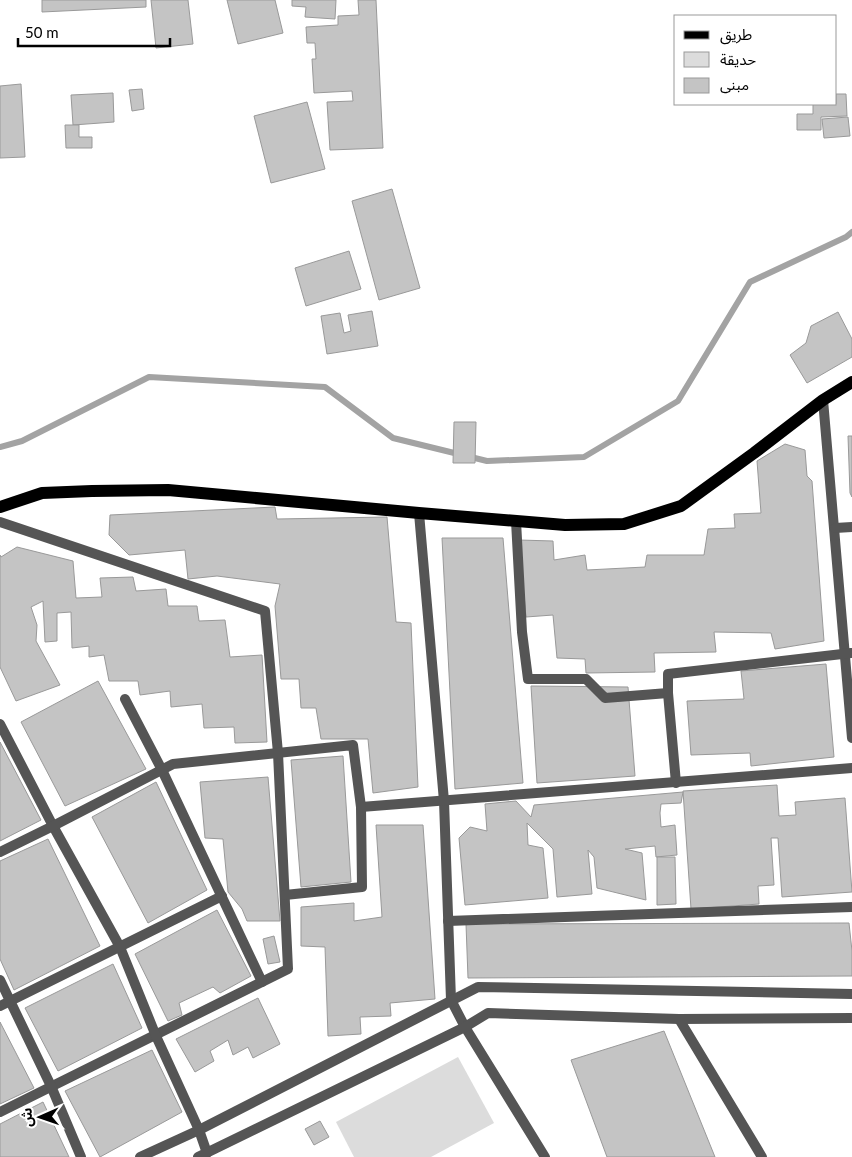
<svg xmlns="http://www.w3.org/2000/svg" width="852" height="1157" font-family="Lato,'Noto Sans Arabic',sans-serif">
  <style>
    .green { fill: #dcdcdc }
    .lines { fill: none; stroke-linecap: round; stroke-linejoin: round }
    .stream { stroke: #a3a3a3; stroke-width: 6 }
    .building { fill: #c4c4c4; stroke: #999 }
    .street { stroke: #555; stroke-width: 10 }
    .primary { stroke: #000; stroke-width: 12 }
  </style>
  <rect width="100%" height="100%" fill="#fff"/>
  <path class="green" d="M458,1057L494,1123L431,1157H354L336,1122Z"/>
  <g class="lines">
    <path class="stream" d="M0,447L22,441L149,377L325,387L393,438L487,461L584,457L678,401L750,282L846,237L852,232"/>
  </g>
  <g class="building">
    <path d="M42,0H146V7L42,12Z"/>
    <path d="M151,0H188L193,44L156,48Z"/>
    <path d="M227,0H275L283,33L238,44Z"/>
    <path d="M292,0H336L335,19L305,17L306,7L292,6Z"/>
    <path d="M358,0H376L383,148L330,150L327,102L353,101L352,91L314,93L312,59H316L315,43H307L306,27L338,25V16L359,15Z"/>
    <path d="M21,84L25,157L0,158V86Z"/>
    <path d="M142,89L144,109L132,111L129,90Z"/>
    <path d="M113,93L114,122L73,125L71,95Z"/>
    <path d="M836,94H846L847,116L821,117V130H797V114H813V104H836Z"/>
    <path d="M307,102L325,169L271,183L254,116Z"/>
    <path d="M848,117L850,136L824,138L822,119Z"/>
    <path d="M65,125H79V137H92V148H66Z"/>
    <path d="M392,189L420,288L379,300L352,201Z"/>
    <path d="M349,251L361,289L306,306L295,268Z"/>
    <path d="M372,311L378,346L327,354L321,316L340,313L344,333L351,331L348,315Z"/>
    <path d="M838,312L852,339V357L807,383L790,355L806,343L811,326Z"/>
    <path d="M454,422H476L475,463H453Z"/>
    <path d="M848,436H852V497L850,493Z"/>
    <path d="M785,444L805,450L807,476L812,481L824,641L775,649L771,633L714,632L716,652L654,653L655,672L586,673L585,659L557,658L553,615L526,617L519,540L553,541L554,560L585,555L587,570L645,567L647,555H704L708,529L735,528L734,514L761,513L757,461Z"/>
    <path d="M275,507L277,519L387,517L396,622L411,623L418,787L373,793L368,739H321L316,708H301L299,679H281L275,606L280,584L217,576L188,579L185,550L129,555L109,535L110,515Z"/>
    <path d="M442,538H503L523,783L455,789Z"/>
    <path d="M17,547L73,561L76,598L102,597L100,578L133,577L136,591L166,589L168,606H197L199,621L225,620L230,657L262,655L267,742L235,743L234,727L204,728L202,704L171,707L170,691L140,695L138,681H109L104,655L89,657V646L72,648L71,612L57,613V641L45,642L43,601L31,607L37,625L36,641L60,685L16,701L0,667V555L1,557Z"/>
    <path d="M826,664L834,757L751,766L750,753L691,755L687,701L744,699L741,671Z"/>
    <path d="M98,681L146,769L65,806L21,722Z"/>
    <path d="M531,686L628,687L635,776L537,783Z"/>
    <path d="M0,742L41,820L0,841Z"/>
    <path d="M343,756L351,882L301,887L291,760Z"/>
    <path d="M268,777L280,921H247L242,909L228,892L223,839L205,838L200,782Z"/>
    <path d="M156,782L207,890L148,923L92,817Z"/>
    <path d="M777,785L779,816L796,815L795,802L845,798L852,892L782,897L778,838H771L774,885L758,886L759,904L691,909L683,791Z"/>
    <path d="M683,792L681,803L661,804L660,813L661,827L675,825L677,855L656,857L655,846L625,849L642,853L646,900L597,888L594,857L588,850L592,894L557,897L553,849L527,823L528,845L543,848L548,898L465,905L459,838L470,827L487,831L485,804L516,801L531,817L534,805Z"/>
    <path d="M376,825H423L435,999L390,1003L391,1016L360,1017L361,1034L328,1036L325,947L301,946V907L354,903V921L382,917Z"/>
    <path d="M48,839L100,946L14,990L0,959V861Z"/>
    <path d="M657,857H675L676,904L657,905Z"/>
    <path d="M217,910L251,976L220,993L213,987L179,1003L182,1015L168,1021L135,954Z"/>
    <path d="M849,923L852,951V976L468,978L466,924Z"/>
    <path d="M274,936L280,962L268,964L263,939Z"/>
    <path d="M113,964L142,1028L58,1071L25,1008Z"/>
    <path d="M258,998L280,1044L253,1058L248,1047L233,1055L228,1040L210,1051L214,1061L195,1072L176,1039Z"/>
    <path d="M0,1022L34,1088L0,1104Z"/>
    <path d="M664,1031L715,1157H607L571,1060Z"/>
    <path d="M152,1050L182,1112L100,1157L65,1091Z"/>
    <path d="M43,1102L69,1157H0V1124Z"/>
    <path d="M320,1121L329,1137L314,1145L305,1129Z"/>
  </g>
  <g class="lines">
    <g class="street">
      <path d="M823,400L852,738"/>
      <path d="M419,513L444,801L451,1000L465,1027L545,1157"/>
      <path d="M516,521L522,632L528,679H586L605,698L668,693"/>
      <path d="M0,522L265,611L278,753L288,969L0,1112"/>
      <path d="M835,528L852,527"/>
      <path d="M125,699L162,770L262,982"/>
      <path d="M0,724L53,826L120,947L156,1036L199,1130L207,1153"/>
      <path d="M676,783L668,693V674L851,653"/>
      <path d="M361,807L852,768"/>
      <path d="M0,852L53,826L173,764L353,745L361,807L362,887L285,895"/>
      <path d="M448,921L852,907"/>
      <path d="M0,980L51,1086L81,1157"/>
      <path d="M0,1006L222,896"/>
      <path d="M679,1019L762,1157"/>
      <path d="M140,1157L199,1130L478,987L852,994"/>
      <path d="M198,1157L465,1027L488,1013L679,1019L852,1018"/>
    </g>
    <path class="primary" d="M0,507L42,493L92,491L168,490L419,513L565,525L624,524L681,506L754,453L823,400L852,382"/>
  </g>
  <rect x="674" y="15" width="162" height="90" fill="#ffffff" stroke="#999999"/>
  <rect x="684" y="31" width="25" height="8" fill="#000000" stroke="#999999"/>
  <text x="720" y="40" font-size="15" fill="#000000">طريق</text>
  <rect x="684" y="52" width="25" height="15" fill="#dcdcdc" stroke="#999999"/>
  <text x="720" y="65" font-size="15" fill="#000000">حديقة</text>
  <rect x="684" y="78" width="25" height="15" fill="#c4c4c4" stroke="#999999"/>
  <text x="720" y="90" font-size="15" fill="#000000">مبنى</text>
  <g transform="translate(40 1117) rotate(268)" stroke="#ffffff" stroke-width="4" paint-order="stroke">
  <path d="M0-4L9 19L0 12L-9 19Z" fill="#000000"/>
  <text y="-8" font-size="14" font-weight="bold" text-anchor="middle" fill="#000000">ش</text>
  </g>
  <path d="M18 38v8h152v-8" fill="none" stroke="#000000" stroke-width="2.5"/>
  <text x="25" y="38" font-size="15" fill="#000000" stroke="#ffffff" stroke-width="4" paint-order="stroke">50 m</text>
</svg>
